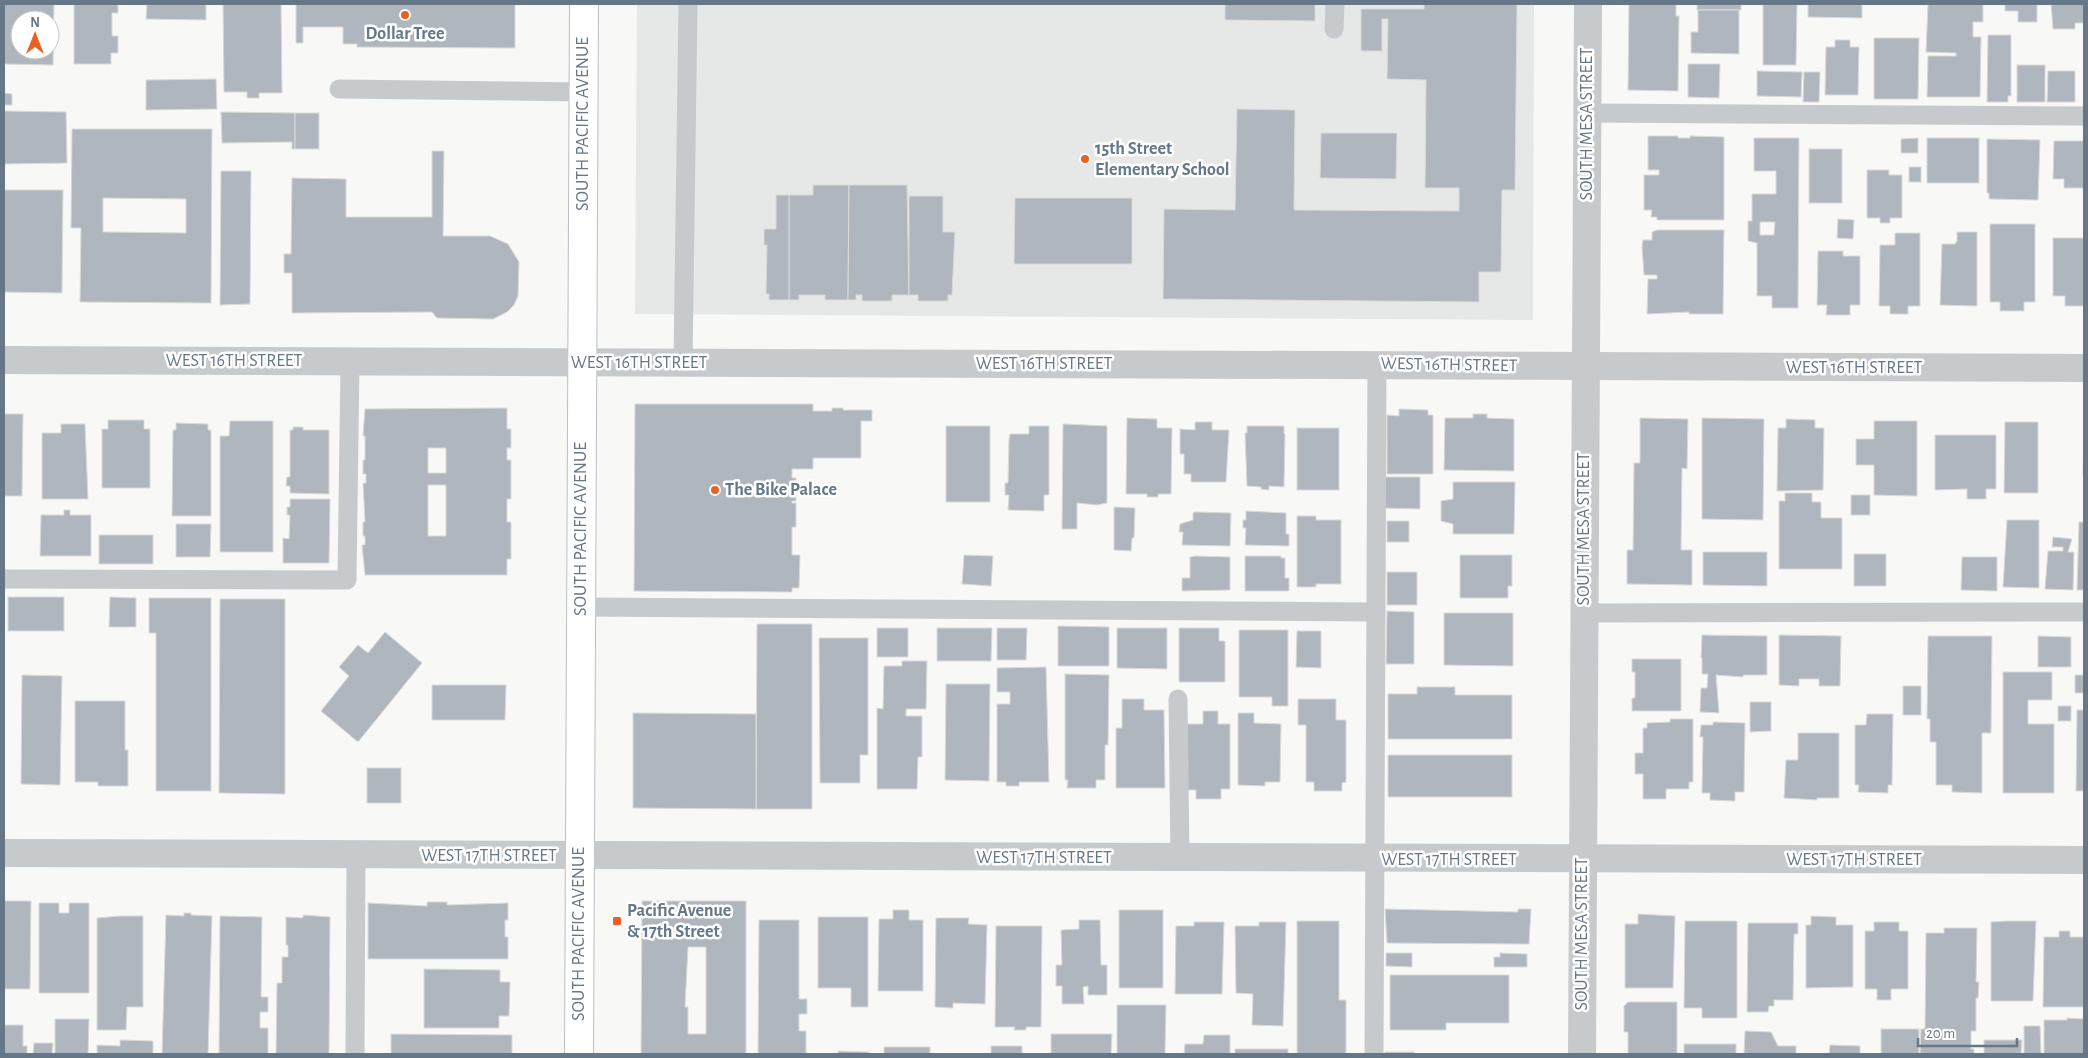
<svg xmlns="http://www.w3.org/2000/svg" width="2088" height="1058" font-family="'Alegreya Sans',sans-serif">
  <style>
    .built { fill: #e6e7e7 }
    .building { fill: #afb6bd; stroke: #dadad8; fill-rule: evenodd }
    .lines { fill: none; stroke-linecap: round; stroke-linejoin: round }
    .secondary-casing { stroke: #babfc4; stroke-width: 30 }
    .lane { stroke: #c6cacd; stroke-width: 19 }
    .street { stroke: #c6cacd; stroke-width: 28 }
    .secondary { stroke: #fff; stroke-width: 28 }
    .poi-dot { fill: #ea6024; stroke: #fff; stroke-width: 2 }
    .labels { text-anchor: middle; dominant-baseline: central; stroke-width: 5; stroke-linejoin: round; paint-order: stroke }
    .poi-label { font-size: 18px; font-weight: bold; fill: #678; stroke: #fff; text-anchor: start }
    .street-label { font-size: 18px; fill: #678; stroke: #fff }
  </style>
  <rect width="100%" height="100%" fill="#f8f8f6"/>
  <path class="built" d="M637,4H1534L1533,320L635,314Z"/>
  <g class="building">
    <path d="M4,4H54L53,65L4,64ZM20,20H50V50H20Z"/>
    <path d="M74,4H118V13H112V36H118V53H111V64H74Z"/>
    <path d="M147,4H206V20L146,19Z"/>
    <path d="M223,4H281L282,93H259V98H247V92H224Z"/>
    <path d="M296,4H515V48L357,47V44H343V27H303V43H296Z"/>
    <path d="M1225,4H1315V21L1225,20Z"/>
    <path d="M1424,4H1517L1515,190H1502L1501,272H1479V302L1163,299L1164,209L1235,210L1237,109L1295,110L1294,210L1459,211V188H1425L1426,80L1387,79L1388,19H1382V51H1361V9H1424Z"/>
    <path d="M1629,4H1676V16H1679L1678,91L1628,90Z"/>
    <rect x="1697" y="4" width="44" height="6"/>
    <path d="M1763,4H1797L1796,65H1763Z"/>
    <path d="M1808,4H1862V18L1808,17Z"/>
    <path d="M1928,4H1983V22H1973V37H1981L1980,97H1927L1928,56H1956V53L1926,52Z"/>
    <path d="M2005,4H2037V22H2018V11H2005Z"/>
    <path d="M2051,4H2084V23H2075V29H2053Z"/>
    <path d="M1698,10H1739V54L1691,53V32H1698Z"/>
    <path d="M1988,35H2011V96H2008V102H1987Z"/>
    <path d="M1874,38H1919L1918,99H1874Z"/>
    <path d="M1835,40H1850V47H1859L1858,95H1825L1826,47H1835Z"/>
    <path d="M1688,64H1720L1719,98L1688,97Z"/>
    <rect x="2017" y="65" width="28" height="37"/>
    <path d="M1757,71L1802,72L1801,97L1757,96Z"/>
    <path d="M2048,71H2075V102H2047Z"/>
    <path d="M1804,72H1820L1819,102H1803Z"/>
    <path d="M216,79L217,109L146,110V80Z"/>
    <path d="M4,93L12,94V105H4Z"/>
    <path d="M4,111L66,112L67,163L4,164Z"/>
    <path d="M221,112L295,113V149H292V142L222,143Z"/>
    <rect x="295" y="113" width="24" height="36"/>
    <path d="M72,129H212L211,303L80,302L81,228H71ZM103,198L186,199V233L103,232Z"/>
    <path d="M1321,133H1397L1396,179L1320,178Z"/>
    <path d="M1648,136H1678V138H1690V136L1724,137V220H1657V217H1651L1652,210H1644V175H1659V170H1648Z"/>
    <path d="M1754,138H1799L1798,308H1772V296H1757V243L1748,241V221H1752V194H1776V171H1754ZM1760,222H1775L1774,235H1760Z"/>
    <path d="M1918,138V153H1901V139Z"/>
    <rect x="1927" y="138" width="52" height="45"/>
    <path d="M1987,139L2040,140L2038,200L1989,199V193H1987Z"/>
    <path d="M2054,141H2084V188H2064V179H2053Z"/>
    <rect x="1809" y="149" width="33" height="54"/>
    <path d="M432,151H444L443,236H490L508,244L519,262L518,296L514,305L507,312L493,319L437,318L432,312L292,313V273H284V254H291L292,178L346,179V217H432Z"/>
    <rect x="1909" y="167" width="12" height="15"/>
    <path d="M1867,170H1889V175H1902V218H1890V223H1880V218H1867Z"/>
    <path d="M221,171H251L250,304L220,305Z"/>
    <path d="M813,185H849L848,300H825V295H799V300H789V195H813Z"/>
    <path d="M849,185H907L909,295H892V301H862V295H856V300H848Z"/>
    <path d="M4,190H63L62,293L4,292Z"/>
    <path d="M776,195H789V300H769V294H766L767,245H764V229H776Z"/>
    <path d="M909,196H943V232H955L952,295H948V301H918V295H909Z"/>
    <path d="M1015,198H1132V264H1014Z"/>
    <path d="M1838,219L1854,220L1853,239L1837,238Z"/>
    <path d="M1990,224H2035V302H2024V311H2000V302H1990Z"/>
    <path d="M1657,230H1724L1723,314H1689V312L1647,314L1648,279H1657V275H1644L1642,247L1643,240H1652V232Z"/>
    <path d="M1957,232H1977V306L1940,305L1942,244H1955L1957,241Z"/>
    <path d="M1895,233H1920V306H1908V314H1890V306H1879L1880,245H1895Z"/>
    <path d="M2053,238H2084V306H2065V296H2053Z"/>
    <path d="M1818,251H1843V256H1860V305H1850V315H1826L1827,305H1817Z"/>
    <path d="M635,404H813V411H832V408H843V410H872V421H861V458H813V469H792V478H796V501H792V503H796V527H792V555H800L799,588H792V592L634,591Z"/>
    <path d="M507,408V429H511V448H507V460H511V499H507V522H511V559H507V575H365L362,545H365V536H363V522H365L363,483H366V474H363V460H365V436H363L365,409ZM428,448H446V473H428ZM428,485H446V536H428Z"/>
    <path d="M1399,409L1428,410V415H1433V474H1387V415L1399,416Z"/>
    <path d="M4,414H23L22,496H4Z"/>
    <path d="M1473,414H1487V418L1514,419V471L1444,470L1445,418H1473Z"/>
    <path d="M1127,418L1157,419V428H1172L1171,494H1158V497H1147V494H1126Z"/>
    <path d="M1640,418L1688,419L1687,469L1682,468L1681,550H1692V585L1627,584V550H1633L1634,463H1640Z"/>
    <path d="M1702,418L1764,419L1763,520L1702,519Z"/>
    <path d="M2084,418V476H2083Z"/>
    <path d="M1786,419L1815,420V428H1824L1823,490L1777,491L1778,428H1786Z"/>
    <path d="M108,420H144V429H150V488H102V429H108Z"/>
    <path d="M230,421H273V552H220V436H229Z"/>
    <path d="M1874,421H1917V496L1874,495V465H1856V439H1874Z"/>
    <path d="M1195,422H1212V430H1229L1226,482H1191V474H1184V454H1180V429L1195,430Z"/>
    <path d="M2005,422H2038V493H2004Z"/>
    <path d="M176,423L208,424V430H211V516H172L173,430H176Z"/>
    <path d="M61,424H85L88,499H42V433H61Z"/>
    <path d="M1063,424L1107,426V503L1097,505L1077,503V529H1062Z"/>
    <rect x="946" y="426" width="44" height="76"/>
    <path d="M1029,426H1049V495H1044V511L1008,510L1009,495H1005V483H1008L1009,439L1010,434H1029Z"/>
    <path d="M1247,426H1284V434H1285L1284,487L1269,486V490L1261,489V487L1247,486L1245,433H1247Z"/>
    <path d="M293,427H303V430H329V494L290,493V486H286L287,477H290V430H293Z"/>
    <rect x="1297" y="428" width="42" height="62"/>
    <path d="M1935,435H1996V489H1986V499H1967V489L1935,490Z"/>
    <path d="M1384,477H1420V509L1383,508Z"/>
    <path d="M1453,482H1515L1514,534H1453V524L1441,521V501L1453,499Z"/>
    <path d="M1785,493H1812V502H1821V518H1842V569H1779V501H1785Z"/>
    <rect x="1851" y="495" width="19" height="20"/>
    <path d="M290,499H330L329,563H283V538L289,539L290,515H287V507H290Z"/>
    <path d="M1114,507L1135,508L1134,538H1132L1131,551L1114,550Z"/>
    <path d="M64,510H70V515H91V556H40L41,515H64Z"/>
    <path d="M1246,511L1286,513V534H1289V546L1245,545L1246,528H1243V520H1246Z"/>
    <path d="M1195,512L1231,513L1230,546L1182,545L1183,532H1179L1180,524L1193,520V513Z"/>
    <path d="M1297,516H1316V520H1341V584H1316V587H1297Z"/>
    <path d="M2007,520H2039V588L2003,587Z"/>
    <rect x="1387" y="521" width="22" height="21"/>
    <path d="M2079,522H2084V590H2077Z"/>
    <path d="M176,524H211L210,557H176Z"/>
    <rect x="99" y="535" width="54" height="29"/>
    <path d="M2053,537L2072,539L2068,552H2074L2073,590L2045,589L2048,551H2063V547H2052Z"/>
    <path d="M1703,552H1767V586L1703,585Z"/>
    <rect x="1854" y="554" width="32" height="32"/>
    <path d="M964,555L993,556L991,586L962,584Z"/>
    <path d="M1460,555H1512V586H1508V598H1460Z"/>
    <path d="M1195,556L1230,557V590L1182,591V578H1190V557Z"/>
    <path d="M1245,556H1281V558H1285V578H1289V591H1245Z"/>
    <path d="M1962,557H1997V591L1961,590Z"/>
    <rect x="1387" y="572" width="30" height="33"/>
    <rect x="8" y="597" width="56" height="34"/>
    <path d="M110,597L136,598V627H109Z"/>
    <path d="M149,598H211V791H156V633H149Z"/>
    <path d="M220,599H285V794L219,793Z"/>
    <path d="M1387,611L1414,612V664H1386Z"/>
    <path d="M1444,613H1513V666L1444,665Z"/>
    <path d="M757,624H812V809H756Z"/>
    <path d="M1058,626L1109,627V666H1058Z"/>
    <rect x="877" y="628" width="31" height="29"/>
    <path d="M937,628H992L991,661H937Z"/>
    <path d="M997,628H1027L1026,660H997Z"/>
    <path d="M1117,628H1167V669L1117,668Z"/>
    <path d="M1179,628H1219V641H1225V682H1179Z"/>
    <path d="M1239,630H1288V706H1272V697H1239Z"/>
    <path d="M1297,631H1321V668L1296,667Z"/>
    <path d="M385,632L422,663L358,742L321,711L349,676L339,667L358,645L368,653Z"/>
    <path d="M1702,635L1767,636V675H1743V677L1716,675L1719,713L1700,712L1701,688H1707L1708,674H1702V658H1701Z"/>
    <path d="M1779,635L1841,636L1840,686H1819V679H1799V686L1779,685Z"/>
    <path d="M1928,636H1992L1991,733H1982V793L1952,792V785H1936V742H1930V719H1927Z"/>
    <path d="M2038,636L2071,637V667H2038Z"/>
    <path d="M819,638H868V755H860V783H820Z"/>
    <path d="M1632,659H1681V711H1632V698H1635V672H1632Z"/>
    <path d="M902,661H927L926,709H906V716H922V757H918L917,789H877V708L883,709L884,666H902Z"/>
    <path d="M1046,667L1049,782H1019V786H1006V782H997V704H1010V692H997V668Z"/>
    <path d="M2003,672H2052V700H2028V724H2054V793H2003Z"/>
    <path d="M1065,674L1109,675L1108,745H1105V780H1096V788H1067L1068,780H1065Z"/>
    <path d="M22,675L62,676L60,785L21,784Z"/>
    <rect x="2075" y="675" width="9" height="18"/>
    <path d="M946,684H990L989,781L945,780Z"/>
    <path d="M432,685H506L505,720H432Z"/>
    <rect x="1903" y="686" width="18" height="29"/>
    <path d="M1417,687H1455V695H1512V739H1388V694H1417Z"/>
    <path d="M1122,699H1144V710H1164L1165,788H1116V728H1122Z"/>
    <path d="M1298,699H1336V720H1346V782L1342,783V791H1314V782H1306V725H1298Z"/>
    <path d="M75,701H125V750H128V786H98V782H75Z"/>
    <path d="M1750,702H1771V731L1750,732Z"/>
    <rect x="2058" y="706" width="13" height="15"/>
    <path d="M2077,710H2084V791H2076Z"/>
    <path d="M1203,711H1218V724H1230V789H1221V799H1196V790H1187V724H1203Z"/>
    <path d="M633,713L756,714V809L633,808Z"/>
    <path d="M1238,713H1254V723L1281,724L1280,782H1265V786L1238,785Z"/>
    <path d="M1867,714H1893L1892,785H1888V793L1858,792L1859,785H1855V725H1866Z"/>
    <path d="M1670,719H1693V782H1689V789H1666V799H1643V774H1635V753H1643V728H1647V723L1670,722Z"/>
    <path d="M1713,722L1745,723L1744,792H1735V801L1710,800V793H1702L1703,737H1700L1701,725H1713Z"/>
    <path d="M1798,733H1839V798H1817V800L1784,798L1786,760H1798Z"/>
    <rect x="1388" y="755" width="124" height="42"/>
    <rect x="367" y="768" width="34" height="35"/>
    <path d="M4,901H31L30,989H4Z"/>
    <path d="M642,901H746V1054H641ZM688,947H706V1034H688V1007H685Z"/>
    <path d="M427,902H447V905L508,903V920H505V937H508V959H368V903L427,906Z"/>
    <path d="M39,903H59V913H69V903H89V993H39Z"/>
    <path d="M1385,909L1518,912V909H1531L1529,944L1387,943Z"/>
    <path d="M893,910H909V920H923V991H878L879,919H893Z"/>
    <rect x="1119" y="910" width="44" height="78"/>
    <path d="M184,913H191V915L212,916L208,1054H162L166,915L184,916Z"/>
    <path d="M1638,914L1675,916L1673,988H1625V924H1638Z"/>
    <path d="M303,915L330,917L329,1054H276L277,983H282V957H288V945H286V917L303,918Z"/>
    <path d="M120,916H143V1007H127L126,1030H97V918Z"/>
    <path d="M220,916L262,917L261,997H268V1012H260V1028H268V1054H219Z"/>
    <path d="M1811,916L1836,917V925H1853V987L1806,988V925H1811Z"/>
    <path d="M818,917H868V1007H851V988H818Z"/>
    <path d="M936,918H969L968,924L987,925L985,1004L953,1003V1008L935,1007Z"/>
    <path d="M759,920H799V999H807V1014H799V1031H806V1054H758Z"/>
    <path d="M1079,920H1100L1101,965H1107V995H1088V986L1083,987L1084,1004H1062V986H1056V965H1062L1061,930L1079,929Z"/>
    <path d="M1297,921H1339V1000H1346V1054H1297Z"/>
    <path d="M1685,921H1737V1018H1702V1008H1684Z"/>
    <path d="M2007,921H2036L2033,1001H1991V922Z"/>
    <path d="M1194,922H1224L1222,994H1175L1176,926H1194Z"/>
    <path d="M1259,922H1286L1283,1026L1252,1025L1253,994L1236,993L1235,926H1259Z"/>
    <path d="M1874,922H1899V931H1908V989H1891V1000H1877V989H1865V931H1874Z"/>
    <path d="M1748,923H1798V934H1794L1793,1000H1774V1006H1769L1768,1012H1747Z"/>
    <path d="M996,926H1042L1041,1027H1026V1030H1014L1015,1027H995Z"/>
    <path d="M1944,928H1977L1976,982H1979L1978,998H1976V1031H1971V1049H1974V1054H1920L1921,1029H1925L1926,933H1944Z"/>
    <path d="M2059,931H2070V937H2084V1007H2043L2044,937H2059Z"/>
    <path d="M1386,953H1412V967L1386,966Z"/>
    <path d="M1500,953L1527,954V967H1494V957H1500Z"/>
    <path d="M424,969L500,970V982H510L509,1016H499V1028H424Z"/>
    <path d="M1390,975H1509V1023H1446V1030H1390Z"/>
    <path d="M1628,1002H1677V1054H1628V1032H1624V1006Z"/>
    <path d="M1117,1005H1166L1165,1054H1117Z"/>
    <path d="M2067,1018L2084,1019V1054H2044V1020H2067Z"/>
    <path d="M55,1019H89L88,1054H55Z"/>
    <path d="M4,1025H23V1046H27V1054H4Z"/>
    <path d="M2024,1026H2040L2041,1054H2024Z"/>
    <rect x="1881" y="1029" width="38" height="25"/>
    <path d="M1745,1031L1771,1032L1778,1046H1796V1054H1744Z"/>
    <path d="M391,1034L512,1035V1054H391Z"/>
    <path d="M1051,1034H1112L1111,1054H1051Z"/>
    <path d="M1204,1035H1230V1054H1184L1185,1044H1203Z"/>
    <path d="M120,1040L153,1041V1054H97V1045L120,1046Z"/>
    <path d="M1984,1040H2022L2021,1054H1984Z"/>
    <path d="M34,1043H53L52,1054H33Z"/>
    <rect x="1684" y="1044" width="52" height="10"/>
    <path d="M1830,1045L1860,1046V1054H1829Z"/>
    <rect x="991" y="1046" width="31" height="8"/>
    <rect x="884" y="1047" width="46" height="7"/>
    <rect x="1235" y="1049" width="53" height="5"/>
    <path d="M838,1051L869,1052V1054H838Z"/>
    <rect x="1385" y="1052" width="29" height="2"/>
  </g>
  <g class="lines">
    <g class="secondary-casing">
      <path id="secondary" d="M579,1054L584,4"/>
    </g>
    <g class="lane">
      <path d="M1334,29L1335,4"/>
      <path d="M339,89L583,92"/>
      <path d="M1587,113L2084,116"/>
      <path d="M683,363L688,4"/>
      <path d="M4,579L347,580L350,362"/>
      <path d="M581,607L1376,612"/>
      <path d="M1584,613L2084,612"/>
      <path d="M1178,699L1180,859"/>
      <path d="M355,1054L356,855"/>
      <path d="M1374,1054L1377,364"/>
    </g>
    <g class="street">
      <path d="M4,360L2084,368"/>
      <path d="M4,853L2084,860"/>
      <path d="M1582,1054L1588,4"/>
    </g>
    <use href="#secondary" class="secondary"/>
  </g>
  <g class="poi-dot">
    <circle cx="405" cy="15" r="5"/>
    <circle cx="1085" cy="159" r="5"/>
    <circle cx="715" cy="490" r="5"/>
    <rect x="612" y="916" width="10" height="10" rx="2.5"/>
  </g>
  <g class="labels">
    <g class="poi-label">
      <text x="405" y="34" text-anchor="middle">Dollar Tree</text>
      <text x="1095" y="149">15th Street<tspan x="1095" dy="21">Elementary School</tspan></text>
      <text x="725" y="490">The Bike Palace</text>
      <text x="627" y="911">Pacific Avenue<tspan x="627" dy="21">&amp; 17th Street</tspan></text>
    </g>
    <g class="street-label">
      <text transform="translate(583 124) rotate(-90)">SOUTH PACIFIC AVENUE</text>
      <text transform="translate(1587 124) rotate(-90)">SOUTH MESA STREET</text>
      <text x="234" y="361">WEST 16TH STREET</text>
      <text x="639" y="363">WEST 16TH STREET</text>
      <text x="1044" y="364">WEST 16TH STREET</text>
      <text transform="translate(1449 365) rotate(1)">WEST 16TH STREET</text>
      <text x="1854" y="368">WEST 16TH STREET</text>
      <text transform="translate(581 529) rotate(-90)">SOUTH PACIFIC AVENUE</text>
      <text transform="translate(1584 529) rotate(-90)">SOUTH MESA STREET</text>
      <text x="489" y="856">WEST 17TH STREET</text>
      <text x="1044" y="858">WEST 17TH STREET</text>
      <text x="1449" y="860">WEST 17TH STREET</text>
      <text x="1854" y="860">WEST 17TH STREET</text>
      <text transform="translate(579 934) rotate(-90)">SOUTH PACIFIC AVENUE</text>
      <text transform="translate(1582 934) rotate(-90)">SOUTH MESA STREET</text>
    </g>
  </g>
  <rect width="2088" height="1058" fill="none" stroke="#667788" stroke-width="10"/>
  <g transform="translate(35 35)"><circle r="24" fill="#ffffff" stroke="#c2c9cf"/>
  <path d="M0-4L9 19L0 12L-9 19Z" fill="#ea6024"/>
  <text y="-8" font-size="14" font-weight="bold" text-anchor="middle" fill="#667788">N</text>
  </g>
  <path d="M1918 1038v8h99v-8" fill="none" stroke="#667788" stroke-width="2.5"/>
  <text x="1926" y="1038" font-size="15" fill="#667788" stroke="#ffffff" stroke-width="4" paint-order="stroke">20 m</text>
</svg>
